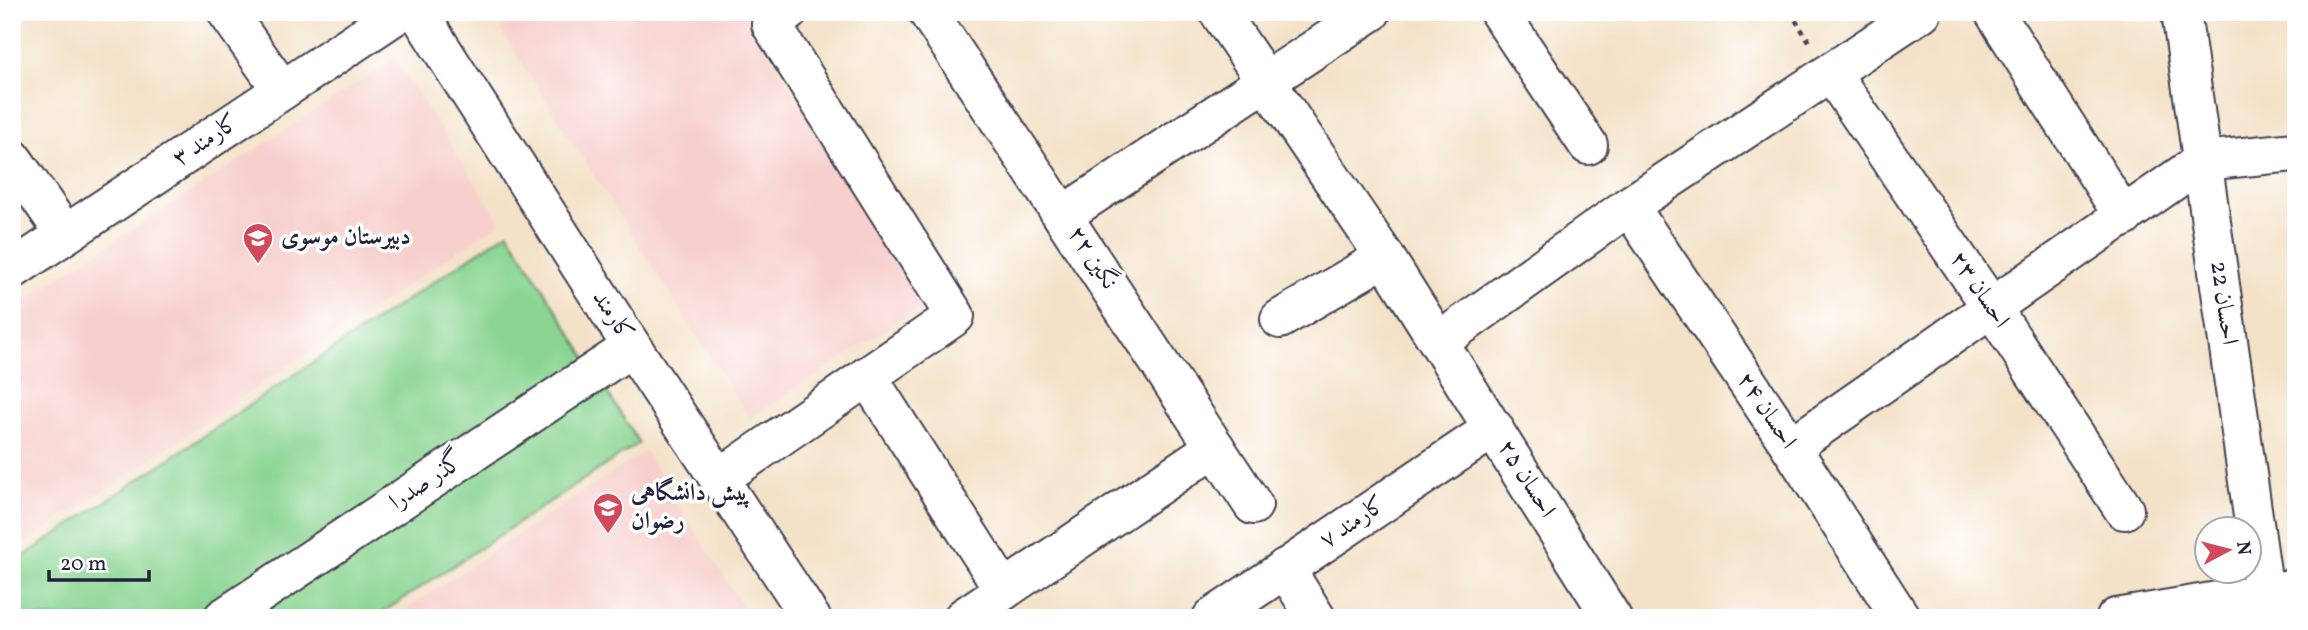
<svg xmlns="http://www.w3.org/2000/svg" width="2308" height="630" font-family="Vollkorn,Amiri,serif">
  <style>
    .built { fill: #f7d0ce }
    .green { fill: #8ad592; stroke: #567c66; stroke-width: 2 }
    .lines { fill: none; stroke-linecap: round; stroke-linejoin: round }
    .minor-casing { stroke: #423f50; stroke-width: 42 }
    .path { stroke: #423f50; stroke-width: 4.5; stroke-dasharray: 5 5; stroke-linecap: butt }
    .minor { stroke: #fff; stroke-width: 38 }
    .labels { text-anchor: middle; dominant-baseline: central; stroke-width: 7; stroke-linejoin: round; paint-order: stroke }
    .street-label { font-size: 24px; fill: #22223b; stroke: #fff }
    .poi-label { font-size: 24px; font-weight: bold; fill: #22223b; stroke: #fff; text-anchor: start }
  </style>
  <rect width="100%" height="100%" fill="#fff"/>
  <filter id="ink" filterUnits="userSpaceOnUse"><feTurbulence type="fractalNoise" baseFrequency=".0143" numOctaves="2"/><feDisplacementMap in="SourceGraphic" scale="14" xChannelSelector="R" yChannelSelector="G"/><feConvolveMatrix kernelMatrix="1 2 1 2 8 2 1 2 1" color-interpolation-filters="sRGB"/></filter>
  <filter id="wash" filterUnits="userSpaceOnUse"><feTurbulence type="fractalNoise" baseFrequency=".00686" numOctaves="4" result="noise"/><feDisplacementMap in="SourceGraphic" scale="28" xChannelSelector="R" yChannelSelector="G"/><feGaussianBlur stdDeviation="1.57" result="paint"/><feColorMatrix in="noise" values="0 0 0 0 0 0 0 0 0 0 0 0 0 0 0 0 0 1.4 0 .05"/><feComposite in="paint" operator="in"/></filter>
  <g filter="url(#wash)">
    <rect width="100%" height="100%" fill="#f4e2c8"/>
    <g class="built">
      <path d="M526,12H742L928,302L750,418L500,29Z"/>
      <path d="M395,59L501,222L12,552V308Z"/>
      <path d="M645,451L750,618H392Z"/>
    </g>
    <path class="green" d="M508,232L639,443L374,618H12V564Z"/>
  </g>
  <g filter="url(#ink)">
    <g class="lines">
      <g class="minor-casing">
        <g id="minor">
          <path d="M227,12L282,90"/>
          <path d="M418,12L632,347L811,618"/>
          <path d="M928,12L1253,505"/>
          <path d="M1219,12L1385,257"/>
          <path d="M1499,12L1588,145"/>
          <path d="M1994,12L2124,217"/>
          <path d="M2181,12L2264,593"/>
          <path d="M1831,73L1992,308L2124,510"/>
          <path d="M12,158L65,234"/>
          <path d="M1629,206L1791,447L1901,618"/>
          <path d="M1063,215L1371,12"/>
          <path d="M12,270L400,12"/>
          <path d="M1280,319L1385,257L1612,618"/>
          <path d="M1440,341L1629,206L1922,12"/>
          <path d="M867,376L1004,590"/>
          <path d="M1791,447L2202,161L2296,152"/>
          <path d="M720,478L955,316L771,24L788,12"/>
          <path d="M1285,568L1316,618"/>
          <path d="M223,618L632,347"/>
          <path d="M963,618L1215,447"/>
          <path d="M1212,618L1494,428"/>
          <path d="M2116,618L2296,588"/>
        </g>
      </g>
      <path class="path" d="M1790,12L1811,44"/>
      <use href="#minor" class="minor"/>
    </g>
  </g>
  <defs>
    <g id="school-pin" transform="scale(1.575)"><path d="M0 17L-7.5 6A9.5 9.5 0 1 1 7.5 6Z" fill="#d1495b" stroke="#fff"/><path d="M0-5L7-2L0 1L-7-2ZM-4 1L0 2.5L4 1V4Q0 6-4 4Z" fill="#fff"/></g>
  </defs>
  <g fill-rule="evenodd">
    <use href="#school-pin" x="258" y="238"/>
    <use href="#school-pin" x="608" y="508"/>
  </g>
  <g class="labels">
    <g class="street-label">
      <text transform="translate(206 141) rotate(-34)">کارمند ۳</text>
      <text transform="translate(1092 258) rotate(57)">نگین ۲۲</text>
      <text transform="translate(1979 290) rotate(56)">احسان ۲۳</text>
      <text transform="translate(2223 303) rotate(82)">احسان 22</text>
      <text transform="translate(612 316) rotate(57)">کارمند</text>
      <text transform="translate(1766 411) rotate(56)">احسان ۲۴</text>
      <text transform="translate(1526 479) rotate(58)">احسان ۲۵</text>
      <text transform="translate(427 482) rotate(-34)">گذر صدرا</text>
      <text transform="translate(1353 523) rotate(-34)">کارمند ۷</text>
    </g>
    <g class="poi-label">
      <text x="281" y="238">دبیرستان موسوی</text>
      <text x="631" y="494">پیش دانشگاهی<tspan x="631" dy="28">رضوان</tspan></text>
    </g>
  </g>
  <rect width="2308" height="630" fill="none" stroke="#fff" stroke-width="42"/>
  <g transform="translate(2228 550) rotate(83)"><circle r="33" fill="#ffffff" stroke="#a7a7b1" stroke-width="2"/>
  <path d="M0-5L12 26L0 18L-12 26Z" fill="#d1495b"/>
  <text y="-10" font-size="19" font-weight="bold" text-anchor="middle" fill="#22223b">N</text>
  </g>
  <path d="M49 570v10h100v-10" fill="none" stroke="#22223b" stroke-width="3.5"/>
  <text x="60" y="570" font-size="21" fill="#22223b" stroke="#ffffff" stroke-width="5" paint-order="stroke">20 m</text>
</svg>
